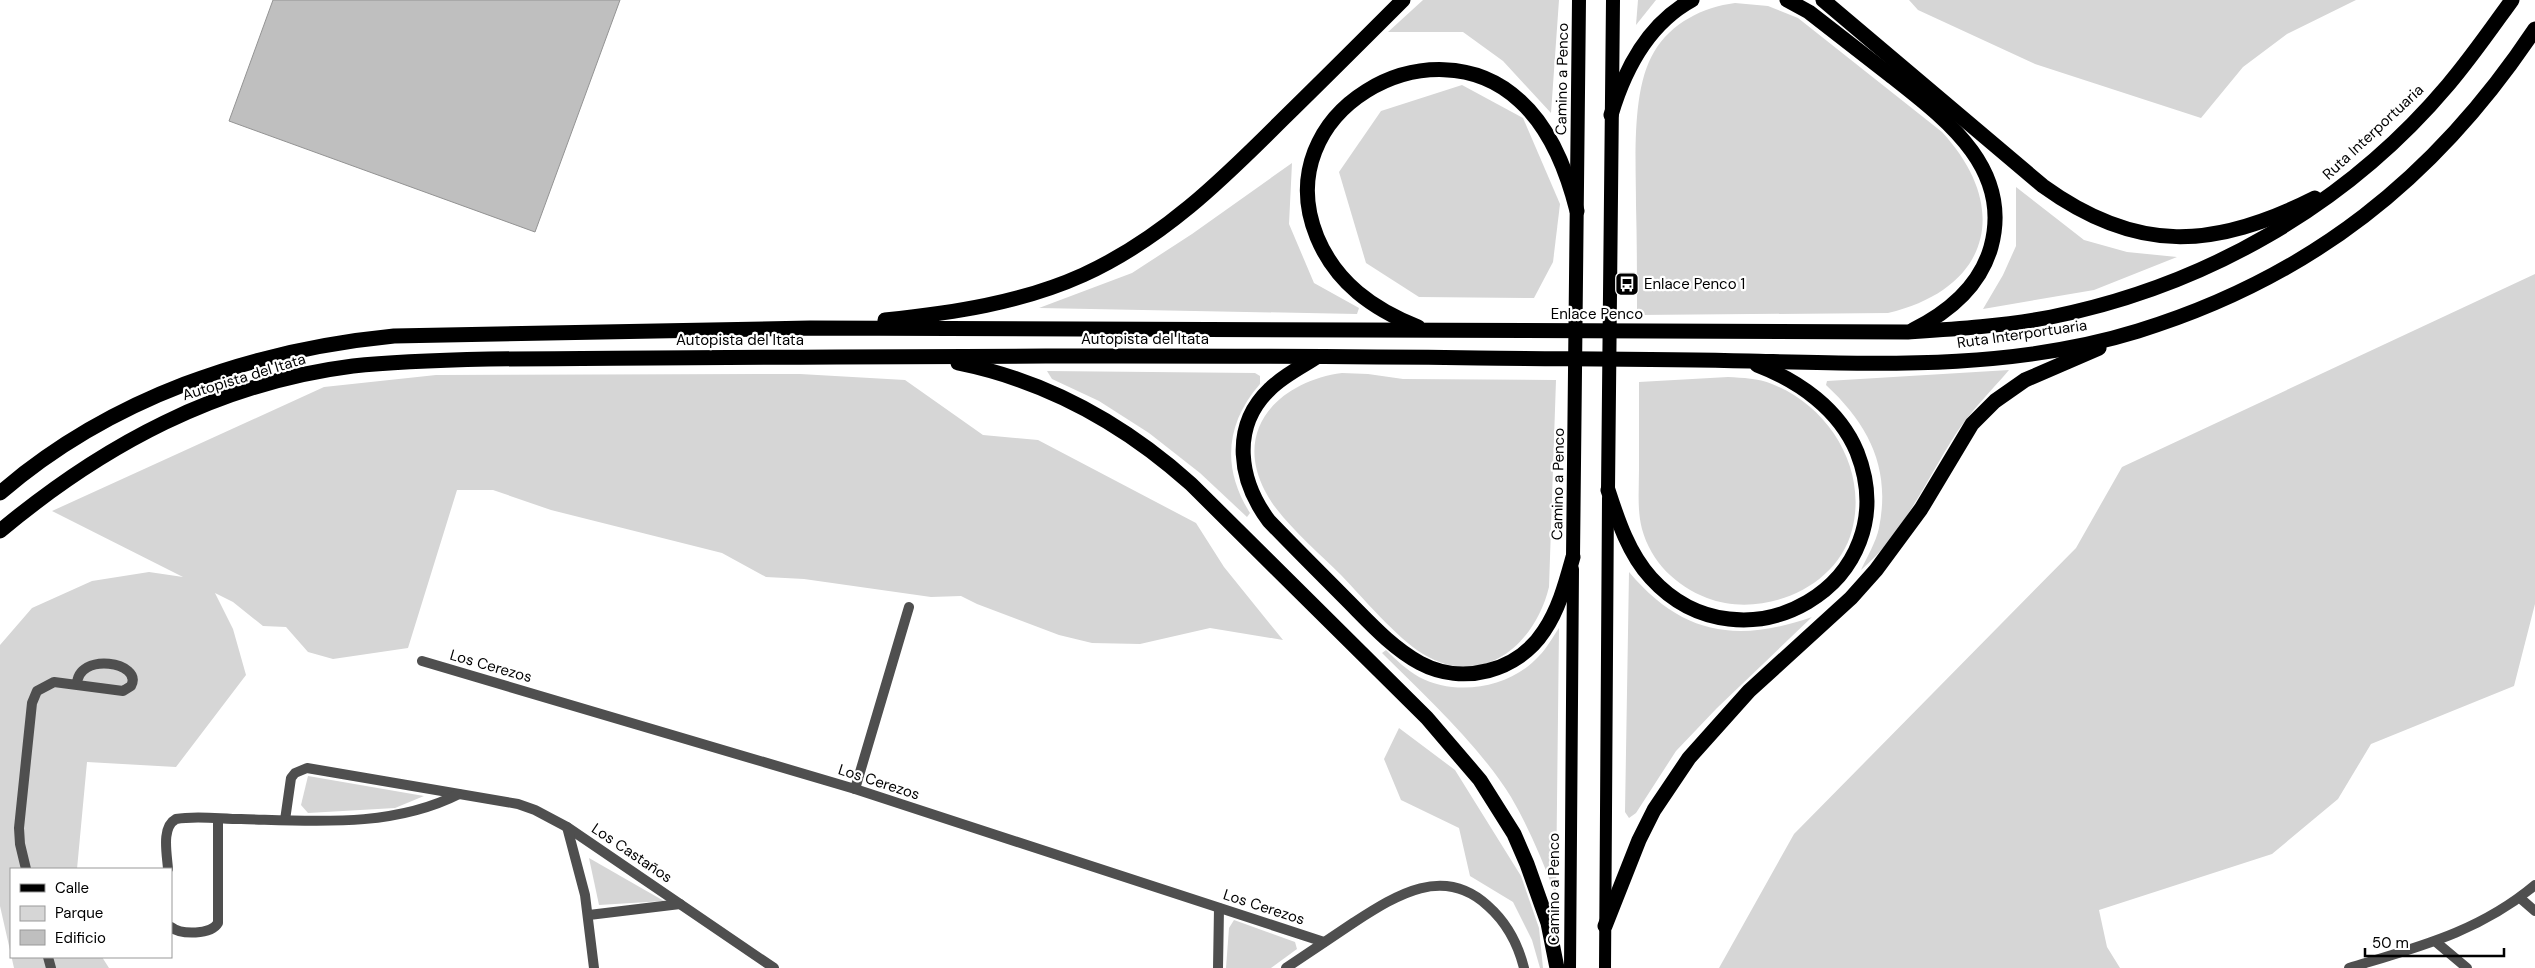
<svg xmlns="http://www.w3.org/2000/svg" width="2535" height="968" font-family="'DM Sans',sans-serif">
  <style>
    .green { fill: #d6d6d6 }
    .building { fill: #bfbfbf; stroke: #939393 }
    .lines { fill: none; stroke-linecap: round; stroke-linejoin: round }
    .minor { stroke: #4f4f4f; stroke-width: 10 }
    .tertiary { stroke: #4f4f4f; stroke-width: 10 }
    .primary { stroke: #000; stroke-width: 12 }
    .trunk { stroke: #000; stroke-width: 14 }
    .motorway { stroke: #000; stroke-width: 15 }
    .labels { text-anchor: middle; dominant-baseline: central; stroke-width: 4.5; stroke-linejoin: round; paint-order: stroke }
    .street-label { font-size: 15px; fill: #000; stroke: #fff }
    .poi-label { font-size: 15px; fill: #000; stroke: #fff; text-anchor: start }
  </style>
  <rect width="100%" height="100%" fill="#fff"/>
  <g class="green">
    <path d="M1423,0H1559L1551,113L1503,61L1463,32H1388Z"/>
    <path d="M1638,0H1656L1636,25Z"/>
    <path d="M1909,0H2356L2287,34L2243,67L2201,118L2035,64L1918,10Z"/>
    <path d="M1735,3L1768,6L1798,18L1942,132C2012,208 1990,289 1888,313L1637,315C1637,278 1637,242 1636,205C1636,161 1631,90 1654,52C1671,23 1703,7 1735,3Z"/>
    <path d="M1462,85L1523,118L1560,204L1553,262L1534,298L1419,297L1366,263L1339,172L1381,111Z"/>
    <path d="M1292,163L1289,224L1314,283L1359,308L1357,314L1039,308L1132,273L1192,234Z"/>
    <path d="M2016,187L2084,240L2127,252L2177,257L2094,290L1983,309L2003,275L2016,246Z"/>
    <path d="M2535,274V604L2514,686L2371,744L2338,799L2272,854L2099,910L2107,947L2120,968H1719L1794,834L2076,548L2122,467Z"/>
    <path d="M2009,370C1991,391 1970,412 1955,435C1925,482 1904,533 1861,570C1867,557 1876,542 1879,528C1891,468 1869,425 1826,385L1827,381Z"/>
    <path d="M1047,371L1255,373L1260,376V384C1225,424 1222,469 1250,513L1247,517L1200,473L1149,433L1099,401L1052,379Z"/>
    <path d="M1342,373L1368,374L1403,379L1556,380L1549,587C1535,645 1482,690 1423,654C1397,638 1363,598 1341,575C1318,552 1279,519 1265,491C1232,428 1281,381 1342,373Z"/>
    <path d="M800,374L905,380L983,435L1038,440L1196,523L1224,567L1283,640L1210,628L1140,644L1092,643L1059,635L977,604L961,596L931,597L804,579L766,577L722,553L551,510L493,490H457L408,648L333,659L308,652L286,627L263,626L233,602L215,593L233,629L246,675L176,767L87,762L77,869H11V957H102L109,968H14L0,906V645L32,608L92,581L149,572L183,577L52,511L324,387L436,375Z"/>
    <path d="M1728,377C1743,378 1758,378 1772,384C1829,406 1868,469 1852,530C1837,589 1761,619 1707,598C1676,586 1651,562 1642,529C1637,510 1639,489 1639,469C1639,440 1639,411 1639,382Z"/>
    <path d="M1629,572C1682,635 1737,643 1812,617L1717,708L1676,751L1636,813L1629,818L1625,812Z"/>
    <path d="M1559,628L1556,890L1554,891C1542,859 1528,826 1511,797C1478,744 1426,697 1382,653L1386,650C1396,660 1407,670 1419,677C1457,697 1510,688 1539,656C1547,648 1552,638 1559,628Z"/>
    <path d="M1399,728L1455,770L1521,876L1539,928L1543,968H1540L1532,940L1513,902L1470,876L1459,828L1401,800L1384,759Z"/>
    <path d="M308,776L424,796L395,808L308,813L301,805Z"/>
    <path d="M589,858L664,901L599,905Z"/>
    <path d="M1234,920L1295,942L1297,949L1271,968H1226L1229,928Z"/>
  </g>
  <path class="building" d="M273,0H620L535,232L229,121Z"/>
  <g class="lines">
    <g class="minor">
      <path d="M422,661L855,789L1324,942"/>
      <path d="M855,789L909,607"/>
      <path d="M285,820L291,778L295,773L307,768L518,804L535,810L567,827L774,968"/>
      <path d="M567,827L585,895L594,968"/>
      <path d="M26,869L20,844L19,828L32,703L37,691L54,682L123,691L131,686C144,662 77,651 77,685"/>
      <path d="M168,869C167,854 161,827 176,819C196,815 221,819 241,819C314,821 392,828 459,794"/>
      <path d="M2520,898L2535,911"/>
      <path d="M589,915L680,904"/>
      <path d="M171,927C181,935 211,935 218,923V819"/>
      <path d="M2436,942L2467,968"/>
      <path d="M48,957L51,968"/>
      <path d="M1218,968L1219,908"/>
      <path d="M1286,968C1308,953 1331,938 1353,923C1395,896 1443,864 1488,906C1506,922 1518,944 1524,968"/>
    </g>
    <path class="tertiary" d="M2349,968C2418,947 2479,932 2535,885"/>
    <g class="primary">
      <path d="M1570,968L1573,569"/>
      <path d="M1605,968L1608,498"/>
    </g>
    <g class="trunk">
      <path d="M1608,490L1613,0"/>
      <path d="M1573,557L1579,0"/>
    </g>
    <g class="motorway">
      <path d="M1787,0L1809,12C1836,33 1863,54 1890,75C1943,117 2013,167 1991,247C1980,286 1949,312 1913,330"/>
      <path d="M1823,0L2043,186C2137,254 2214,249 2315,198"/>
      <path d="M1611,115C1625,68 1648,24 1692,0"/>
      <path d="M885,320C952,313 1021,303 1083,275C1162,239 1222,180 1282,120C1323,80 1363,40 1403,0"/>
      <path d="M1418,327C1373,309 1336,283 1317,237C1266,112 1432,18 1520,101C1551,129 1567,171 1577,211"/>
      <path d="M1317,357C1301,367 1283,376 1270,389C1230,427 1239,481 1269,521C1294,547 1320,573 1346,599C1369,622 1391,647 1420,663C1463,686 1518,671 1544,631C1559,609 1566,582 1573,557"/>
      <path d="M958,363C1047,381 1123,423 1191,484L1427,718L1480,780L1514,834L1527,864L1548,923L1557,968"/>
      <path d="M1608,490C1618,521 1629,554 1651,578C1742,678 1909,584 1857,452C1839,409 1799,381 1757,365"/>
      <path d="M0,493C110,398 251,350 394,336L810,328L1908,332C1955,329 2004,326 2051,317C2205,286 2346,206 2448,85C2471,58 2491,29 2512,0"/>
      <path d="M0,531C103,445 218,383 353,366C398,361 443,360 489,359C819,357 1148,354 1478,358C1568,359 1659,359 1749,361C1879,364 2012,370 2138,331C2310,278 2436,178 2535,29"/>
      <path d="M1605,926L1639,840L1654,810L1689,758L1749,691L1851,598L1876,570L1921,509L1972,424L1995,401L2025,380L2099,348"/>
    </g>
  </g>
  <defs>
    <g id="bus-square" transform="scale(1.25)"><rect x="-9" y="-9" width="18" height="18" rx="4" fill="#000" stroke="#fff"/><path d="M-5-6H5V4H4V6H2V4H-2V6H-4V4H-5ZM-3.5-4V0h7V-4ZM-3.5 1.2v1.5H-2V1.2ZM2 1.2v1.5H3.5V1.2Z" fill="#fff"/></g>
  </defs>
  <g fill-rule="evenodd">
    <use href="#bus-square" x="1627" y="284"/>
  </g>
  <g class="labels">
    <g class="street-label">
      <text transform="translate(1562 79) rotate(-89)">Camino a Penco</text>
      <text transform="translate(2373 132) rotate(-43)">Ruta Interportuaria</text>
      <text x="1597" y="314">Enlace Penco</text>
      <text transform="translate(2022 334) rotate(-8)">Ruta Interportuaria</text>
      <text x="1145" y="339">Autopista del Itata</text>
      <text x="740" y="340">Autopista del Itata</text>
      <text transform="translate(244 377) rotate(-17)">Autopista del Itata</text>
      <text transform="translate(1558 484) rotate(-89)">Camino a Penco</text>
      <text transform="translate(491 666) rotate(16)">Los Cerezos</text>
      <text transform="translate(879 782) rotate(18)">Los Cerezos</text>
      <text transform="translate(632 853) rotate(34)">Los Castaños</text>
      <text transform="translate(1554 889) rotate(-90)">Camino a Penco</text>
      <text transform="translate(1264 907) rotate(18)">Los Cerezos</text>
    </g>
    <g class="poi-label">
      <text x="1644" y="284">Enlace Penco 1</text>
    </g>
  </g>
  <rect x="10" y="868" width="162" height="90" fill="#ffffff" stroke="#999999"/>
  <rect x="20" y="884" width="25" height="8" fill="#000000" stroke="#999999"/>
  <text x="55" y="893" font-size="15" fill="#000000">Calle</text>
  <rect x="20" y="906" width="25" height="15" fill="#d6d6d6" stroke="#999999"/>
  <text x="55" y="918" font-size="15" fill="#000000">Parque</text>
  <rect x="20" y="930" width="25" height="15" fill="#bfbfbf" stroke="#999999"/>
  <text x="55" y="943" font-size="15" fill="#000000">Edificio</text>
  <path d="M2365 948v8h139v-8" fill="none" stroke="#000000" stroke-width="2.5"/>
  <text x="2372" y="948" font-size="15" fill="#000000" stroke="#ffffff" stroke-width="4" paint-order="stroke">50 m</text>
</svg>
